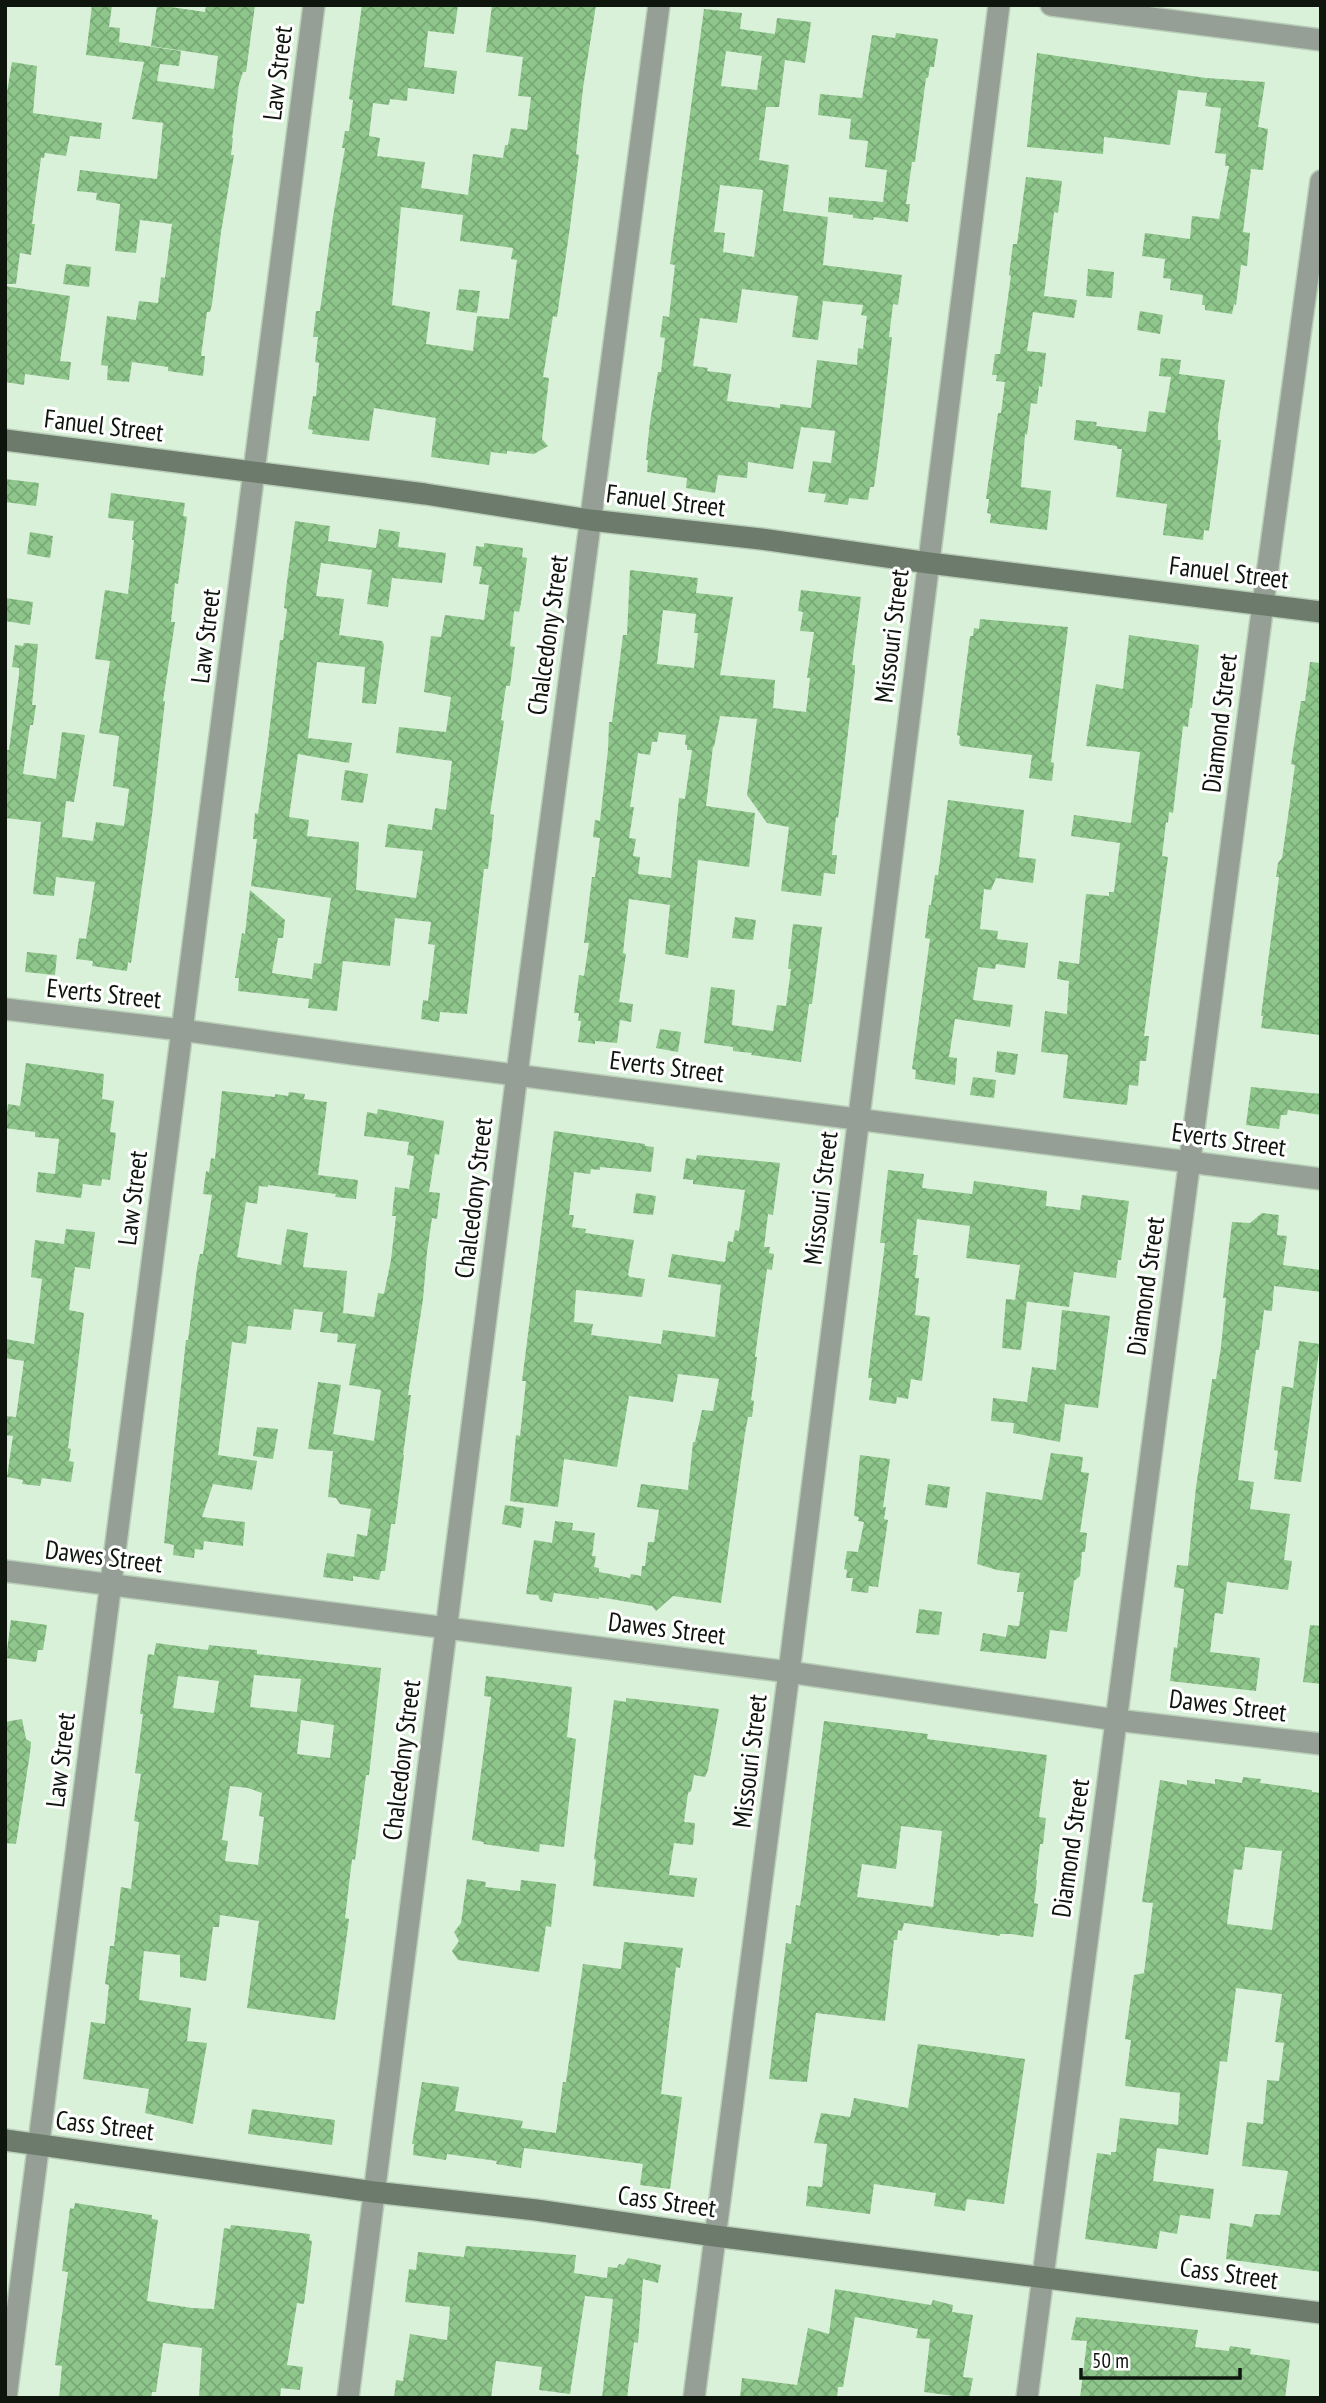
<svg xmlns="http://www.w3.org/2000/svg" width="1326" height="2403" font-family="'PT Sans Narrow',sans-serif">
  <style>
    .building { fill: url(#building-cross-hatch); fill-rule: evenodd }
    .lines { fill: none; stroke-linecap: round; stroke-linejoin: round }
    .street-casing { stroke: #b9ceb8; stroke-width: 24 }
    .secondary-casing { stroke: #b9ceb8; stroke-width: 24 }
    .street { stroke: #959f95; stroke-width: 21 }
    .secondary { stroke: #6d7b6c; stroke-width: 21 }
    .labels { text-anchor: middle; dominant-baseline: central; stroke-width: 6; stroke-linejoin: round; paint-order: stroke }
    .street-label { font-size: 26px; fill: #0e150d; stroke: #fff }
  </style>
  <defs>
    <pattern id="building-cross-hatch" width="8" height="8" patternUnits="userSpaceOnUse" patternTransform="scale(1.75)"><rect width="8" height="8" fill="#8ec68b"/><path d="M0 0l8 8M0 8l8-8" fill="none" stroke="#79a977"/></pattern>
  </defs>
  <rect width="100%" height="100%" fill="#daf1d9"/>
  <g class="building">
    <path d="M92,5H112L109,27L120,28L119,42L181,51L179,66L160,64L157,81L214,89L218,56L151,46L157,5L205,12L206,5H255L246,72H243L239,84L232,138H233L231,155H234L221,232L212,304L210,312H207L201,356H205L203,376L168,371V367L132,362L129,382L107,380L108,366L101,365L107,316L136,320L139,301L158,303L161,277L165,278L172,224L140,220L136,253L115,251L120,204L96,200L97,193L77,191L80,170L157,179L163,123L132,119L144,62L86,55Z"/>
    <path d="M362,5H458L454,34L428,31L424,67L457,71L454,94L408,88L407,101L390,99L389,105L373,103L369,136L380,138L377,156L425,162L421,188L468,195L473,154L503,158L505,145H508L511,128L527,130L531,97L518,96L523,57L486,52L492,5H596L583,88L576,154L579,155L570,227L557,317L553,316L543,377L549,378L542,439L548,446L534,454L507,451V454L491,452L489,465L431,457L436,418L374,408L369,441L312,434L313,430L308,429L313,396H316L319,363L315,362L318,337H313L316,311H320L333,217L345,148H342L345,131H349L353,100L349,99ZM401,207L463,215L460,241L513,248L511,259L517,260L509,319L477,316L473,351L426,344L430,312L392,305Z"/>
    <path d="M704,9L742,13L740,29L775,34L777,18L811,22L805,63L785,60L779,107H766L759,160L789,165L783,211L828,217L823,265L902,275L898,305L893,304L889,337H892L879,450L874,487H870L868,500L849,498L848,505L824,502L826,494L808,492L813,461L831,463L835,431L801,427L793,469L748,462L747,478L718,475L715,493L686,488L687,478L647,472L648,460H646L650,422L658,372H661L665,338L660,337L663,316L669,317L675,265L670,264ZM726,51L762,56L757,90L721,86ZM720,185L763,190L754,257L723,252L725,233L714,232ZM742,289L798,296L792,337L818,340L823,301L863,305L861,315L867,316L863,349L858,348L857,365L817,360L811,408L780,404V408L727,401L731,374L707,371L708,368L693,366L700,318L737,323Z"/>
    <path d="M896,33L938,39L934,67H930L928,78H926L915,162H912L906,204H910L908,222L874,217L873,220L853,218V215L828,212L829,197L883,202L887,170L865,167L868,141L849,139L851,119L818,115L820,94L862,98L872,35L895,38Z"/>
    <path d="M1037,53L1206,78L1265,82L1258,127L1268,129L1263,170L1251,169L1243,232L1250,233L1247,266L1241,265L1236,305L1234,304L1232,314L1205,310V305H1202L1203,295L1170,290L1171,279L1163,278L1165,259L1142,256L1145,233L1190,239L1192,216L1219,219L1229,166H1225L1226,154L1215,153L1221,108L1205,106L1207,93L1178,90L1170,145L1104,137L1103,154L1027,147Z"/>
    <path d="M12,62L37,66L33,113L102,123L100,139L70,136L66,156L45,153L44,158H41L32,224H35L31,255L20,253L16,284H5V104Z"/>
    <path d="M1026,177L1062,181L1058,213L1054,212L1044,296L1077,300L1074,318L1033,312L1027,351L1046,353L1042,387L1039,386L1037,404L1031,403L1027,435L1025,434L1021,487L1051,491L1047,530L990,523L991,514L987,513L989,499H986L998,413H1001L1005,382L996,381L997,375H992L995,354H1000L1011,276L1009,275L1013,244H1017Z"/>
    <path d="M66,264L91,267L89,287L63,284Z"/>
    <path d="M1088,269L1114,272L1112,298L1086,296Z"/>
    <path d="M5,286L70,296L60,361L71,362L69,380L25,374L24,385L5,382Z"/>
    <path d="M459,289L480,291L477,313L456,310Z"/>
    <path d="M1140,311L1163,315L1160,334L1137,330Z"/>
    <path d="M1161,358L1181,360L1179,374L1225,380L1218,426V440H1221L1209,531L1204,530L1203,540L1163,535L1167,504L1116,497L1122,449H1117V446L1074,440L1076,420L1097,422L1096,426L1146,432L1149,411L1165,413L1171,377L1159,376Z"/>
    <path d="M5,479L39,483L36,506L5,502Z"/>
    <path d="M111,493L185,503L183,516L187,517L178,584L175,583L171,622H175L163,701H165L152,815L131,963L128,962L127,971L92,966L93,961L76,959L79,938L86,939L95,882L56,877L54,896L33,894L41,822L5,818V750H9L19,675V668L12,667L15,645L23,646L24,643L38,644L32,705H36L33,725H30L23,774L56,779L62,732L85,735L74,802L66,801L62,837L93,841L96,822L124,826L129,789L113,786L119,736L99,733L110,661L95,659L105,590L128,594L134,540H132L134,521L108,518Z"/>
    <path d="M295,521L330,526L328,541L376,548L379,529L400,532L398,547L446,553L442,583L392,578L388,607L367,604L372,570L321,563L316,596L344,599L339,635L382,641L384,645L376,704L362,703L365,667L317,662L308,738L352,743L349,763L298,754L289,817L309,820L307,836L359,842L356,890L416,898L423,851L385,847L388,824L432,830L435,808L446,810L452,761L396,753L399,727L446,732L451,697L424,692L431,636L441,637L445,615L484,620L489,585L479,584L482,567L473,566L476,546L484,547V543L523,548L522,557L527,558L521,603L519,612L514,611L510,646L515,647L510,686H506L501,720L504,721L490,814L494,815L492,837L488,869H484L467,1014L440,1012L439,1022L421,1019L423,1000L428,1001L435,945L428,944L431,922L395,918L390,966L343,961L337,1011L308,1008L309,999L238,991L239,978H235L242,933L245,934L250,890L285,920L283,938H278L272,973L312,979L314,963L321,964L331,898L251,886L257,839H253L255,813L258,814L268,742L280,640H283L287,609L284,608L286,589Z"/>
    <path d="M30,532L53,536L50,558L27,554Z"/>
    <path d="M630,570L698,578L696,593L733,597L720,675L775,680L773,708L806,712L810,678H807L814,632L800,631L803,612L798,611L801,590L861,597L852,665H855V671L841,794L838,818L836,817L832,855H837L835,874L824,873L821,896L781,891L789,827L767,823L747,795L757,719L720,716L714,747L713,746L706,806L755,813L749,867L698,860L688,958L665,954L670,905L629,899L623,953L626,954L619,1002L633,1004L631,1022L620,1020L617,1043L595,1041V1044L578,1042L581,1021H578L579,1013H574L579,975L584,976L589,943H584L592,877H595L600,838L593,837L595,820L600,821L608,750L609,722H612L623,635H627ZM663,610L696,614L694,633H698L694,668L657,664ZM659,732L686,735L685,745H687V750H692L685,799L679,798L671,878L638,874L640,857L633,856L636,839L629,838L634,807H630L638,753L650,755L652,742H657Z"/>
    <path d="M5,598L33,602L30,625L5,621Z"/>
    <path d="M980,619L1068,627L1051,762L1054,763L1052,781L1029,778L1032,755L961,746L959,743L960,736L957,735L970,636H973L974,628L979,629Z"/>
    <path d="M1129,635L1199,645L1192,708H1190L1188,727L1183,726L1173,813L1169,812L1168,823L1166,822L1162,856L1168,857L1144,1036H1149L1146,1061H1140L1138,1086L1129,1085L1127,1105L1063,1098L1068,1055L1041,1052L1045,1011L1067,1014L1069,981L1057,979L1059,961L1079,964L1086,894L1109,896V892H1114L1120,843L1071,836L1074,815L1131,823L1140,752L1086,746L1096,684L1123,689Z"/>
    <path d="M1310,662L1321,663V1035L1261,1028L1263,1016H1261L1279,877H1276L1278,863L1282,858L1290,802L1295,765L1291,764L1293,751L1301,701H1305Z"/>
    <path d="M345,770L368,774L363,803L341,800Z"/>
    <path d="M948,800L1024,810L1019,857L1036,859L1033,883L996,878L991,890L984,889L980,929L998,931L997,939L1028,943L1025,968L996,964L995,969L978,967L973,1000L1013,1005L1010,1027L955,1019L949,1057L957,1058L955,1085L915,1079L916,1070L912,1069L930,939L925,938L929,905H931L935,875H938Z"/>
    <path d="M735,917L756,920L753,940L732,938Z"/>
    <path d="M793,924L822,927L812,1004H809L801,1062L751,1055L752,1053L733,1051V1047L704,1043L711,987L735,990L732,1025L773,1031L777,1005L786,1006L791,969H788Z"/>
    <path d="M27,952L57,955L55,975L25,972Z"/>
    <path d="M660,1029L681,1032L678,1052L656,1048Z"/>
    <path d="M997,1051L1018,1054L1015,1075L995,1072Z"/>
    <path d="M26,1063L104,1074L102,1099L114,1101L110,1132L116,1133L110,1180L102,1179L101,1186L83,1184L81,1198L36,1192L38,1172L55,1174L59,1139L35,1137V1132L5,1128L8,1104L20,1106Z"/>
    <path d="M973,1077L996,1080L994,1098L970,1095Z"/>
    <path d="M1251,1087L1321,1094V1115L1288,1110L1287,1115H1281L1279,1129L1246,1125Z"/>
    <path d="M222,1091L275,1097V1094L288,1096L289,1092L305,1094L304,1099L327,1102L318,1175L358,1180L356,1199L335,1197L336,1194L268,1185V1187L259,1186L257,1204L246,1202L237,1257L281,1265L287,1229L308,1233L303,1267L347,1271L343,1313L374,1317L378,1293L384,1294L391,1260L396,1216H392L395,1187L409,1189L414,1156L407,1155L409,1142L364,1136L367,1112L377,1114L378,1109L444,1121L439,1155L435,1154L429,1192L440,1193L437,1219L432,1218L427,1252L423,1299L408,1395H411L403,1455H404L395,1524H391L385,1571H381L379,1580L353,1576V1581L323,1577L327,1553L354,1557L357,1534L367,1536L371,1509L340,1504L336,1498L328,1497L333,1451L308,1449L318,1382L341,1385L333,1434L374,1441L381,1390L349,1385L356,1344L337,1342L338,1334L320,1332L323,1312L294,1309L291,1330L248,1326L246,1344L232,1342L218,1455L257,1461L252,1490L213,1484L202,1517L245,1522L243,1546L204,1541L203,1550L195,1549L194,1558L173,1555L174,1545L164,1543L186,1340H188L197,1268L200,1254H203L212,1195L203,1194L206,1171L209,1172L211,1158L215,1159Z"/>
    <path d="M554,1131L645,1144V1146L654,1147L651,1172L600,1167V1170L591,1169L590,1174L574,1172L569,1215H574L572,1227L586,1229L585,1233L634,1240L628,1275L630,1277L645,1279L642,1297L576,1290L574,1322L593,1324L591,1335L661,1344L663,1330L715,1337L721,1285L668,1277L672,1254L725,1262L728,1241L733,1242L735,1230L739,1231L745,1190L693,1184V1180L683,1179L686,1158L696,1160L697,1155L780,1163L773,1215L768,1214L764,1247H770L769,1253L774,1254L772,1270L767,1269L755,1357H757L751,1400L754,1401L752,1417H748L745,1433L721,1603L673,1596L656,1611L652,1606L599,1597V1599L554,1593L552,1602L540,1600L538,1595L526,1594L534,1540L552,1543L555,1521L573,1523L572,1530L595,1533L592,1556H596L594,1567L599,1568V1572L630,1578L631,1574L641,1576L642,1566H645L648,1542H654L659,1510L637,1507L641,1484L688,1490L693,1442H695L702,1410L713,1411L719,1379L678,1374L673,1402L629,1396L617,1467L564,1459L558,1507L510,1501L516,1435L520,1436L526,1381H522Z"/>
    <path d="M888,1170L924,1174L922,1188L972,1194L974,1181L1047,1191L1046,1206L1080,1210L1082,1195L1129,1201L1121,1260H1118L1116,1278L1074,1272L1069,1307L1015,1300L1020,1265L966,1258L970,1226L917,1219L913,1255H918L915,1278H919L915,1315L930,1317L922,1381L911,1379L908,1399L897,1397L896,1404L869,1400L872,1378H868L885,1243H880Z"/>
    <path d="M636,1193L656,1196L653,1215L633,1213Z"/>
    <path d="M1262,1213L1279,1215L1277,1235L1287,1236L1283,1265L1321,1270V1292L1274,1286L1272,1311L1264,1310L1259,1350H1256L1238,1480L1254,1482L1250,1509L1290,1514L1284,1560L1292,1561L1288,1590L1227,1582L1223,1614L1215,1613L1210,1652L1260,1658L1256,1691L1170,1681L1174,1647L1177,1648L1184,1589L1174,1587L1177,1565L1188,1566L1196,1487L1212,1381V1379H1216L1221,1347L1226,1298H1223L1232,1222L1250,1223Z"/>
    <path d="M66,1229L95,1232L90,1269L75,1267L69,1310L84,1313L68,1448L71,1449L69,1461L74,1462L71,1482L42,1478L40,1486L22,1484L23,1480L7,1477L13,1436L5,1435V1416L16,1417L24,1361L5,1358V1339L34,1344L42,1279L31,1277L35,1240L64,1244Z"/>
    <path d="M1006,1299L1027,1301L1021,1350L1002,1348Z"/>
    <path d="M1062,1310L1110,1316L1098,1408L1065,1404L1060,1442L1013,1433L1014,1423L991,1421L993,1398L1027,1402L1032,1367L1056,1370Z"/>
    <path d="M1299,1341L1320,1344L1301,1482L1274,1479L1278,1451L1274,1450L1282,1386L1293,1388Z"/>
    <path d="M257,1427L278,1429L273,1459L253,1456Z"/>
    <path d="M1051,1453L1083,1457L1081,1472L1089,1473L1080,1532L1087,1533L1085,1552H1082L1080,1576L1074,1581L1067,1632L1050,1630L1046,1659L980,1651L983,1633L1006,1637L1008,1625L1019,1626L1024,1592H1017L1020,1573L997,1570L977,1564L986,1492L1042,1500Z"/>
    <path d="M860,1455L890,1459L883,1507H886L884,1519L888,1520L878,1587L869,1586L868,1593L851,1591L853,1578H846L847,1570L844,1569L847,1551L858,1552L864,1522L858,1521L859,1517L854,1516Z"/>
    <path d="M928,1484L950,1487L947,1508L925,1505Z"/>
    <path d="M505,1505L524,1508L521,1528L502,1524Z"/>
    <path d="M919,1609L942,1612L939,1635L916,1633Z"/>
    <path d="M11,1620L47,1625L43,1650H38L36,1662L6,1658Z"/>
    <path d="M1310,1625L1321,1626V1684L1303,1682Z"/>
    <path d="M156,1643L208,1650L209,1645L257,1650V1654L381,1668L369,1775H366L355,1860L352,1859L345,1918L349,1919L335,2020L247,2008L259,1921L220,1915L219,1927H213L206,1981L180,1977V1955L144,1951L139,2000L191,2008L187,2041L207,2043L193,2124L145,2113L149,2089L83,2079L91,2022L105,2024L109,1985L105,1984L110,1946H114L121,1887L131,1889L139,1822L134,1821L141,1774L135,1773L143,1714H140L148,1654L154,1655ZM254,1675L301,1679L297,1712L250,1707ZM178,1676L219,1681L214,1713L173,1708ZM301,1720L334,1725L330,1758L297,1754ZM230,1786L248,1788L262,1793L259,1816L264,1817L258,1865L225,1861L228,1841L222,1840Z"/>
    <path d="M486,1676L572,1687L567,1737L576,1739L564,1847L540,1844L539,1852L483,1844L484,1842L472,1840L491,1697L484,1696Z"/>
    <path d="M626,1698L719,1709L708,1770L705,1777L694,1775L691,1791L688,1793L684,1822L695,1823L693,1845L674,1843L669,1875L697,1878L694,1897L593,1886L596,1860L594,1859L614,1700L626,1702Z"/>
    <path d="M22,1719L26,1739L31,1742L30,1753L16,1844L5,1843V1722Z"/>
    <path d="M824,1721L928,1734L927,1739L1047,1755L1039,1817L1046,1818L1043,1844H1040L1036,1879L1037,1881L1034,1903L1038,1904L1037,1912L1033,1937L1011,1934H1000V1936L904,1923L902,1931L898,1930L897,1940H894L885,2021L816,2013L807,2082L769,2079L786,1943L791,1944L796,1905L800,1906L802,1893ZM901,1826L942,1831L933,1907L857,1897L862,1864L896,1869Z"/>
    <path d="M1243,1777L1261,1779L1260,1783L1312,1790V1792L1321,1793V2272L1226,2259L1230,2223L1252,2227L1255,2214L1280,2215L1288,2171L1242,2166L1247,2122L1263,2124L1267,2080L1279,2081L1284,2043L1275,2042L1282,1994L1236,1988L1227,2062L1220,2061L1208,2155L1157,2148L1153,2181L1214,2189L1210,2219L1180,2215L1177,2234L1160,2231L1157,2249L1085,2239L1097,2153L1111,2155V2152H1116L1120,2118L1178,2125L1180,2093L1125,2086L1131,2040L1125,2039L1134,1975L1144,1973L1153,1903L1142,1902L1160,1780L1187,1785V1780L1215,1784V1779L1242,1783ZM1245,1847L1282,1851L1272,1930L1227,1924L1234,1869L1242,1870Z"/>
    <path d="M467,1879L486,1882L485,1887L520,1891L521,1880L556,1884L551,1927L546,1926L539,1972L458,1960L452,1951L459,1941L454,1932L461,1923Z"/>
    <path d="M624,1942L683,1948L680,1968L676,1967L661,2094L682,2097L670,2189L640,2185L643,2164L524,2148L521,2168L496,2164L497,2161L447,2154L446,2160L413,2155L414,2144H412L422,2082L459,2087L455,2111L523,2121L521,2128L556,2133L563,2082H566L583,1964L621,1969Z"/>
    <path d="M918,2044L1025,2059L1004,2204L967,2199L965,2211L934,2206L936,2193L874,2184L870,2214L806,2206L808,2186L822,2187L827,2144L814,2143L821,2113L850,2117L854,2098L908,2108Z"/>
    <path d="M252,2109L335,2120L332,2145L248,2134Z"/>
    <path d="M75,2203L152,2215V2219L158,2220L147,2301L192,2308L214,2309L224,2228L230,2229L231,2225L310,2234L309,2240L312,2241L304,2304L297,2303L287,2365L303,2367L300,2390L281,2388L280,2398H199L202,2348L163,2343L156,2392H152L151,2398H59L62,2366L55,2365L68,2272L62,2271L70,2208L74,2209Z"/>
    <path d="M466,2246L576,2255L574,2273L607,2278L608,2267L617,2268L619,2264L624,2265L628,2258L661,2265L658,2283L643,2279L638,2343L634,2342L627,2398H602L613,2299L585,2296L570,2394L539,2390L542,2367L496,2361L491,2398H394L396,2380L403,2381L410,2334L447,2340L450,2307L405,2302L409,2269L416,2270L418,2252L464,2257Z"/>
    <path d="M835,2289L931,2305L933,2300L953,2305L952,2312L973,2315L963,2377L973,2378L969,2398L924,2392L930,2339L916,2338L918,2329L855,2317L843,2387H838L837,2398H740L742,2378L797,2385L808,2328L829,2334Z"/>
    <path d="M1076,2317L1198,2330L1195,2347L1229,2351L1230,2346L1251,2349L1250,2354L1290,2360L1285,2398H1080L1087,2341L1071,2340Z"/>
  </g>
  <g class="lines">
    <g class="street-casing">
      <g id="street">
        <path d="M1051,5L1321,40"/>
        <path d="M5,1009L182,1030L353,1054L1321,1179"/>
        <path d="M5,1571L789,1672L1116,1720L1321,1744"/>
        <path d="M6,2398L314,5"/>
        <path d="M348,2398L517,1074L659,5"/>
        <path d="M694,2398L789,1672L999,5"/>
        <path d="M1027,2398L1263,604L1321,181"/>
      </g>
    </g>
    <g class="secondary-casing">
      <g id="secondary">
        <path d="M5,440L425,494L590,520L761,539L929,563L1321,612"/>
        <path d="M5,2140L374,2192L536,2210L715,2236L1321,2313"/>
      </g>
    </g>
    <use href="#street" class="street"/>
    <use href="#secondary" class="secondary"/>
  </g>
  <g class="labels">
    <g class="street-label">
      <text transform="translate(277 73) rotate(-83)">Law Street</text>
      <text transform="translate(104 425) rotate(7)">Fanuel Street</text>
      <text transform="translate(666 500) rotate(7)">Fanuel Street</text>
      <text transform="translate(1229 572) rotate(7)">Fanuel Street</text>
      <text transform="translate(547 635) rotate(-82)">Chalcedony Street</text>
      <text transform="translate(205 636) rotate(-83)">Law Street</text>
      <text transform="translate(891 636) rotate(-83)">Missouri Street</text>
      <text transform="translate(1219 723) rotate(-83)">Diamond Street</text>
      <text transform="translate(104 993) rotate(6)">Everts Street</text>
      <text transform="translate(667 1066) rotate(7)">Everts Street</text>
      <text transform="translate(1229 1139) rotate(8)">Everts Street</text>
      <text transform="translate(132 1198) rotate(-83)">Law Street</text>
      <text transform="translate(473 1198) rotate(-83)">Chalcedony Street</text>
      <text transform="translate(820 1198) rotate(-83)">Missouri Street</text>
      <text transform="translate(1145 1286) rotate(-82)">Diamond Street</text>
      <text transform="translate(104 1556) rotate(7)">Dawes Street</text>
      <text transform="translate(667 1628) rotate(7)">Dawes Street</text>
      <text transform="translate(1228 1705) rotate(7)">Dawes Street</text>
      <text transform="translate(60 1760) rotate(-83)">Law Street</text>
      <text transform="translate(401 1760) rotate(-83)">Chalcedony Street</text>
      <text transform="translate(749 1761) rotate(-83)">Missouri Street</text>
      <text transform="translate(1070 1848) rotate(-82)">Diamond Street</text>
      <text transform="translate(105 2125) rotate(7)">Cass Street</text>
      <text transform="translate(667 2201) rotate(8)">Cass Street</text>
      <text transform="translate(1229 2273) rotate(8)">Cass Street</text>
    </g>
  </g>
  <rect width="1326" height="2403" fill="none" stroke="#0e150d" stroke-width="14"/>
  <path d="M1081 2368v10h159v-10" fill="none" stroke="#0e150d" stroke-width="3.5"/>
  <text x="1092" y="2368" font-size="21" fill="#0e150d" stroke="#ffffff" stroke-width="5" paint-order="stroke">50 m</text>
</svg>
